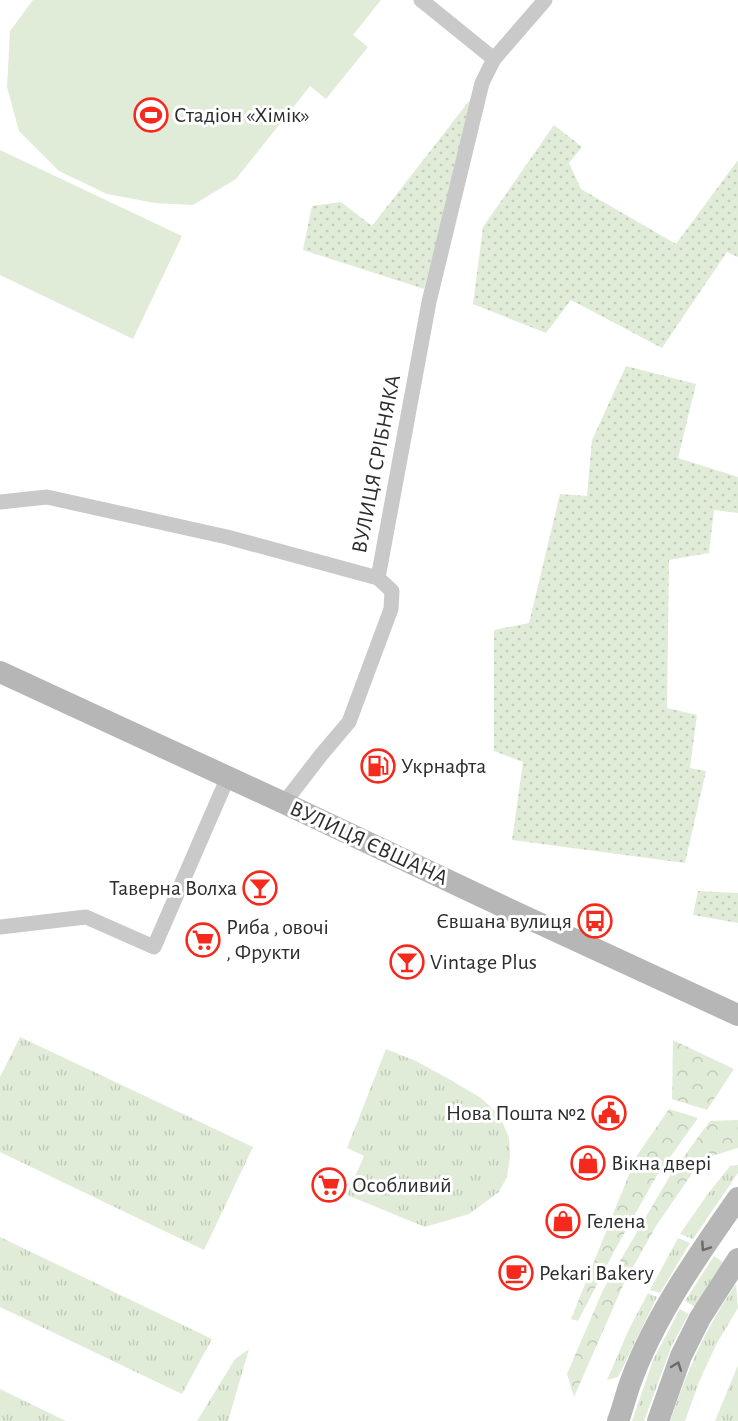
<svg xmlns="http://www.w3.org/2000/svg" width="738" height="1421" font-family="'Alegreya Sans',sans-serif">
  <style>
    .grass { fill: url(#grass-tufts) }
    .park { fill: url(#park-crowns) }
    .garden { fill: url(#garden-dots) }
    .pitch { fill: #e0ecd8 }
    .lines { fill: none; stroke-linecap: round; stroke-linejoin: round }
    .minor { stroke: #c9c9c9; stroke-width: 15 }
    .secondary { stroke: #b6b6b6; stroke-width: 22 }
    .oneway { stroke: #6a6a6a }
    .labels { text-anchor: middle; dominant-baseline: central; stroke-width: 6; stroke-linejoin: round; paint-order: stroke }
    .poi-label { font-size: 22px; fill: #2c2c2c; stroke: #fff; text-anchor: start }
    .street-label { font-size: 22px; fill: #2c2c2c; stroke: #fff }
  </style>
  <defs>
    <pattern id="grass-tufts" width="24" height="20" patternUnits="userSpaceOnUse" patternTransform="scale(1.5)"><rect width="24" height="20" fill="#e0ecd8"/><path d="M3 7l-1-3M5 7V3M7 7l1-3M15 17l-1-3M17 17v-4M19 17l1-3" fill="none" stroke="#c0cbba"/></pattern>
    <pattern id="park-crowns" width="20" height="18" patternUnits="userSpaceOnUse" patternTransform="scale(1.5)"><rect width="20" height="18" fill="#e0ecd8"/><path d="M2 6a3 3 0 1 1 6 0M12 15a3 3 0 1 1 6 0" fill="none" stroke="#c0cbba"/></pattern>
    <pattern id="garden-dots" width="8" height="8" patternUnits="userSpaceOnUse" patternTransform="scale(1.5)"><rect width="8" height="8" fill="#e0ecd8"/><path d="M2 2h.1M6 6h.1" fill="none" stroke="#c0cbba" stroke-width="1.8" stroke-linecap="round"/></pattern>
  </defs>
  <rect width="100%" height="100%" fill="#fff"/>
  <g class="grass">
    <path d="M20,1037L253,1147L204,1250L0,1152V1077Z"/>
    <path d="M386,1049L416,1061L449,1079L481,1098L499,1115L509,1137L510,1156L507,1177L499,1192L469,1214L425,1227L347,1195L364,1156L347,1148Z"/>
    <path d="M738,1165V1173L693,1239L680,1234L707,1195L730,1166Z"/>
    <path d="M0,1237L212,1339L182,1394L0,1307Z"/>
    <path d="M678,1238L690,1243L660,1293L650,1290Z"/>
    <path d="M714,1256L723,1262L695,1307L685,1301Z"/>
    <path d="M736,1284L738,1308L717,1343L699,1382L685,1421H670C682,1387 695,1352 713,1321C720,1308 728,1296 736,1284Z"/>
    <path d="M648,1293L657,1297L618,1377L607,1380L629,1329Z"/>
    <path d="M680,1309L689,1314L672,1345L644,1421H632L653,1360Z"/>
    <path d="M249,1349L228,1421H197L235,1359Z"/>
    <path d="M738,1365V1421H715Z"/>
    <path d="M0,1389L66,1421H0Z"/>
  </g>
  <g class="park">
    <path d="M673,1040L734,1069L707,1110L672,1099Z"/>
    <path d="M669,1109L698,1118L656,1177L616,1248L578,1321L571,1319L636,1157Z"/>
    <path d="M738,1120V1148L702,1159L656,1226L624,1283L574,1397L567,1374L603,1290L671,1174L710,1121Z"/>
  </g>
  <g class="garden">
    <path d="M476,92L424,289L303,250L312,206L341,202L372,226Z"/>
    <path d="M554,125L582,147L569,163L581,189L676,244L738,160V257L727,252L662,348L571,300L546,333L473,304L483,227Z"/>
    <path d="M626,366L696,384L678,458L738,477V513L714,510L709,553L669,560L667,708L697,715L690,768L706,771L685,863L512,840L523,762L494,751V630L529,623L560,494L587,496L592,440Z"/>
    <path d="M698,891L738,893V923L693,915Z"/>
  </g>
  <g class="pitch">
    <path d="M33,0H381L353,35L368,47L326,99L310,86L236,179L193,205L155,203L107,194L59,171L19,131L7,87L10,31Z"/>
    <path d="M0,150L182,236L133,339L0,275Z"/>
  </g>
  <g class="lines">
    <g class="minor">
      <path d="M421,0L494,59"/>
      <path d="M0,502L47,497L227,537L378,578L392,591L391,609L349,722L321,755L284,803"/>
      <path d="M378,578L429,302L482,83L494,59L545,0"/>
      <path d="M0,927L86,917L154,947L228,777"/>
    </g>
    <g class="secondary">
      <path d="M0,672L284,803L502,906L738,1015"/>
      <path d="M618,1421C623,1408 626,1394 631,1381C655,1316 698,1255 738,1198"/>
      <path d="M658,1421L681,1356L700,1318L738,1259"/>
    </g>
  </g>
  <defs><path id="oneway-chevron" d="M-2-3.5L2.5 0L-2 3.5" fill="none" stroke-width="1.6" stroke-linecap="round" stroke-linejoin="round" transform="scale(1.5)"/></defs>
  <g class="oneway">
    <use href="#oneway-chevron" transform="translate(705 1247) rotate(124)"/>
    <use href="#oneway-chevron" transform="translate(677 1366) rotate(-70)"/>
  </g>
  <defs>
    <g id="stadium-ring" transform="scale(1.725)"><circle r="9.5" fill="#fff" stroke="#f52a1c" stroke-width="1.5"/><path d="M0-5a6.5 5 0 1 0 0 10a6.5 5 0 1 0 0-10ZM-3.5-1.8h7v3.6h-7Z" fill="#f52a1c"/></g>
    <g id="fuel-ring" transform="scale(1.725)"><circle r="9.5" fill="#fff" stroke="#f52a1c" stroke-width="1.5"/><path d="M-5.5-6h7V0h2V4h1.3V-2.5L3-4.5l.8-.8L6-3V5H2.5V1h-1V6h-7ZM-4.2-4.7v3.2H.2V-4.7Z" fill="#f52a1c"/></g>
    <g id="bar-ring" transform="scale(1.725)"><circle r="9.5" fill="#fff" stroke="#f52a1c" stroke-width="1.5"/><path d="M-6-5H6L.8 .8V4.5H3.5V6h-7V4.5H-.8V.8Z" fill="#f52a1c"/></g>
    <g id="bus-ring" transform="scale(1.725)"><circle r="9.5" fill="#fff" stroke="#f52a1c" stroke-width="1.5"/><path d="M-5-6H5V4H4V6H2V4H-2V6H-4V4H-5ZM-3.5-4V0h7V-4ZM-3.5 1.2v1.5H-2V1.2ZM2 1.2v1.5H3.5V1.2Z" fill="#f52a1c"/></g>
    <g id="supermarket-ring" transform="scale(1.725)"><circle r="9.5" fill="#fff" stroke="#f52a1c" stroke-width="1.5"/><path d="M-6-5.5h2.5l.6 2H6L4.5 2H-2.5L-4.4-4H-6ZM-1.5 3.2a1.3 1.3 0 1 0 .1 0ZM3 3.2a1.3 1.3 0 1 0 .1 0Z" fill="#f52a1c"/></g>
    <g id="civic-ring" transform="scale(1.725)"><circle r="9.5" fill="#fff" stroke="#f52a1c" stroke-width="1.5"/><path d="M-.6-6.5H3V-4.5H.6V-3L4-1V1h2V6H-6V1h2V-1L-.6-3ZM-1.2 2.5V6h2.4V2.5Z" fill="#f52a1c"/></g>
    <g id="shop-ring" transform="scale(1.725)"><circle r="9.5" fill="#fff" stroke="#f52a1c" stroke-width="1.5"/><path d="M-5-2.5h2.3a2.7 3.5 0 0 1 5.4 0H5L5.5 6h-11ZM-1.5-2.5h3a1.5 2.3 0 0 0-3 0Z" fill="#f52a1c"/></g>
    <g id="cafe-ring" transform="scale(1.725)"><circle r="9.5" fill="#fff" stroke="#f52a1c" stroke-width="1.5"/><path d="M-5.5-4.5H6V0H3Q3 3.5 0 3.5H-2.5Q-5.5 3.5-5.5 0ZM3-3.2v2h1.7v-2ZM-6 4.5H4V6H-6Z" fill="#f52a1c"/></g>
  </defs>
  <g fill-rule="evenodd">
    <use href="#stadium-ring" x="151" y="115"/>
    <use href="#fuel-ring" x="378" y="766"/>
    <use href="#bar-ring" x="260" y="888"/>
    <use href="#bus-ring" x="595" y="921"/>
    <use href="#supermarket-ring" x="203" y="940"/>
    <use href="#bar-ring" x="407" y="962"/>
    <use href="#civic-ring" x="609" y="1113"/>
    <use href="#shop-ring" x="588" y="1163"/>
    <use href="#supermarket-ring" x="329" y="1185"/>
    <use href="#shop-ring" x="563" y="1221"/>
    <use href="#cafe-ring" x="516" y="1273"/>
  </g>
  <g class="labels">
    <g class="poi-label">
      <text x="174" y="115">Стадіон «Хімік»</text>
      <text x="401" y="766">Укрнафта</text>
      <text x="237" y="888" text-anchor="end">Таверна Волха</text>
      <text x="572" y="921" text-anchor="end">Євшана вулиця</text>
      <text x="226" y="927">Риба , овочі<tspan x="226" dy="25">, Фрукти</tspan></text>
      <text x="430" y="962">Vintage Plus</text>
      <text x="586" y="1113" text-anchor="end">Нова Пошта №2</text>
      <text x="611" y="1163">Вікна двері</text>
      <text x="352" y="1185">Особливий</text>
      <text x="586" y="1221">Гелена</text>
      <text x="539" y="1273">Pekari Bakery</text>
    </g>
    <g class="street-label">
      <text transform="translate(376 464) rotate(-79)">ВУЛИЦЯ СРІБНЯКА</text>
      <text transform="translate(369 843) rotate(25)">ВУЛИЦЯ ЄВШАНА</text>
    </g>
  </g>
</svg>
